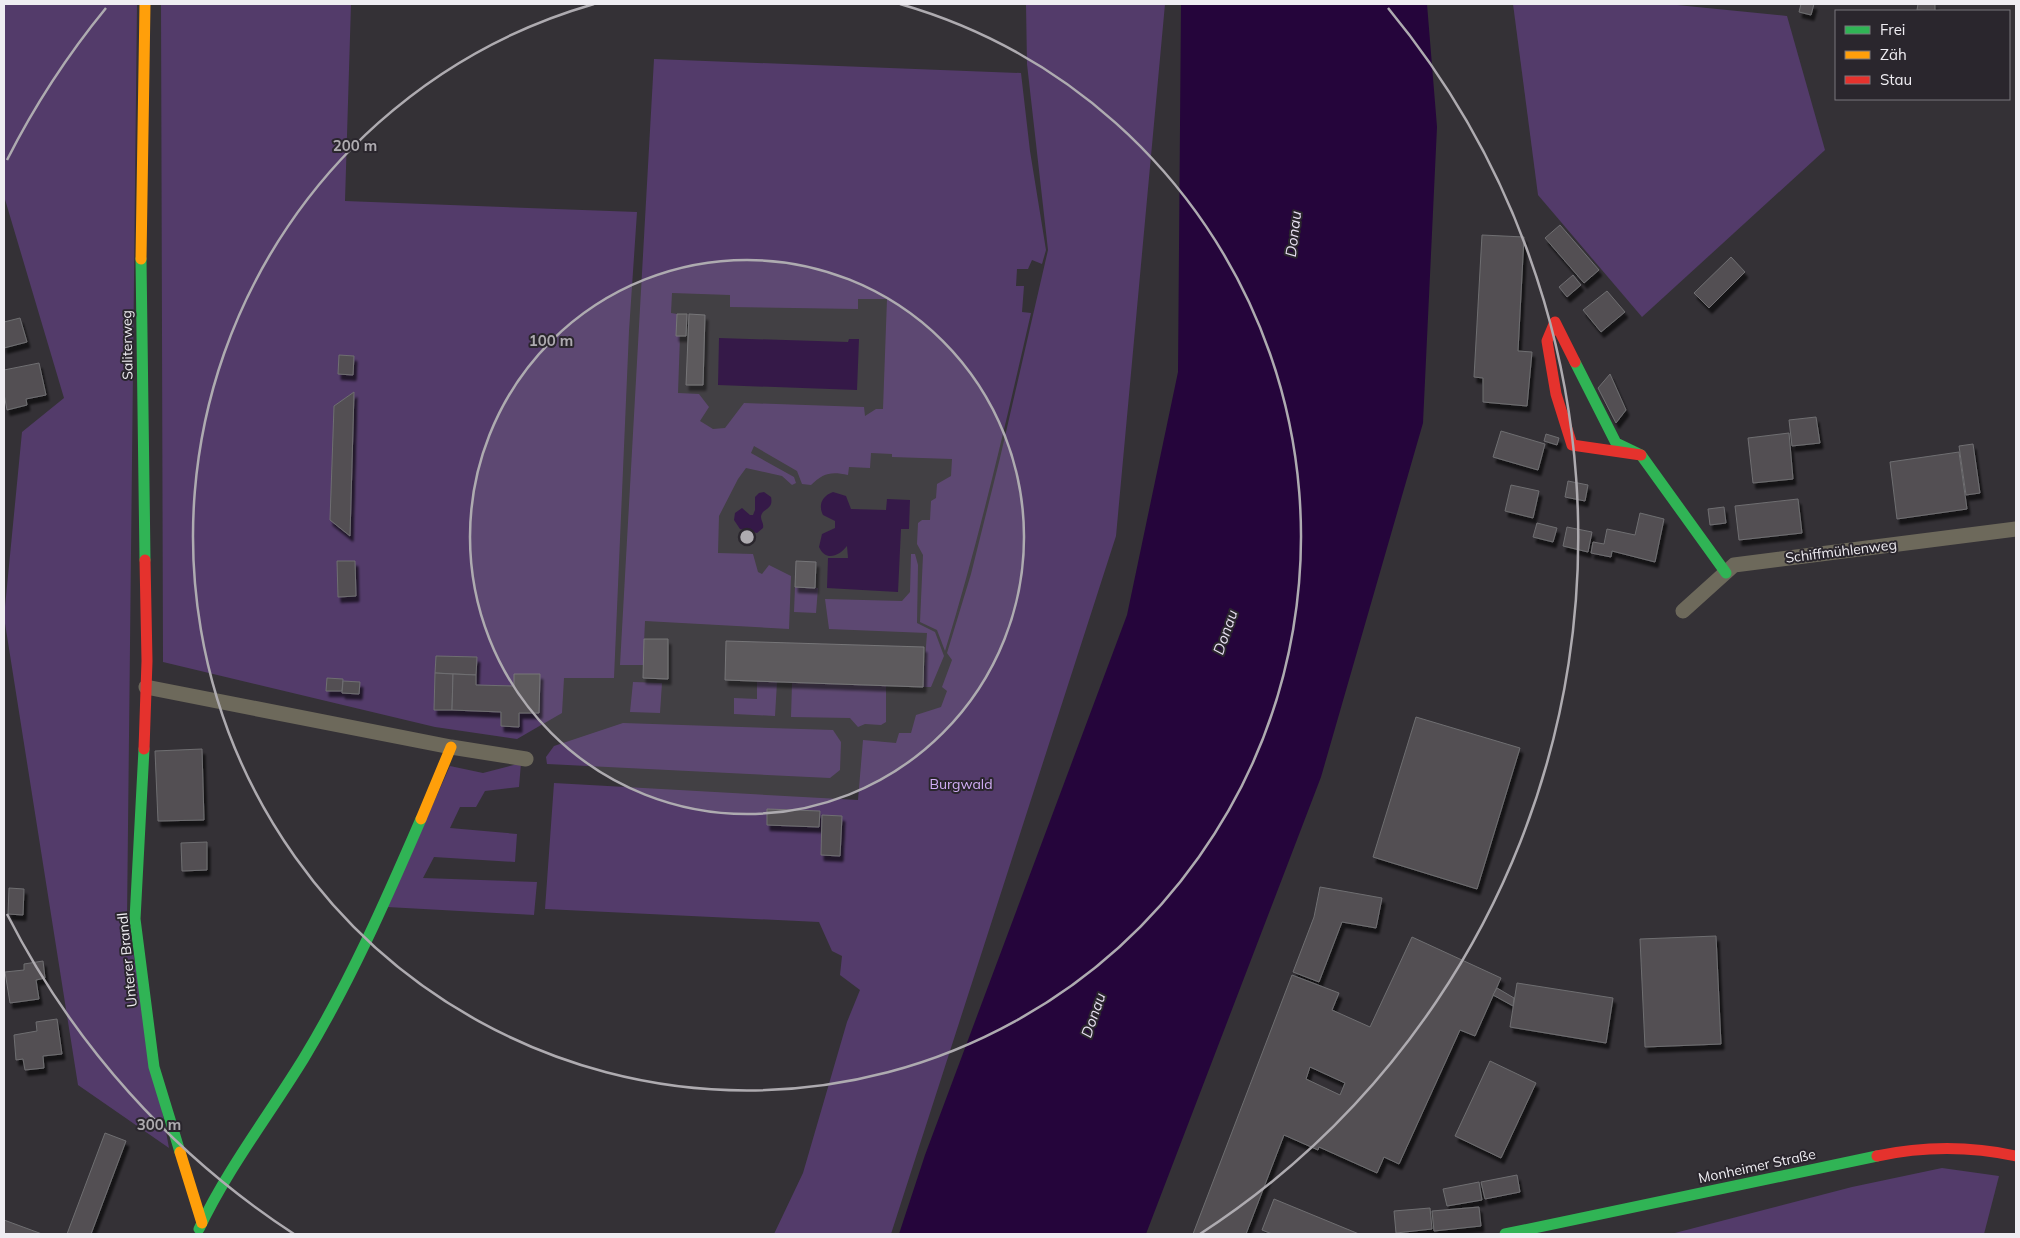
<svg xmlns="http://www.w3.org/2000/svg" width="2020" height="1238" font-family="Mulish,sans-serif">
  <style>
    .green { fill: #533b6a; fill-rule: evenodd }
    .water { fill: #25053b }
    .building { fill: #525053; stroke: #6f6e71; fill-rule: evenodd; filter: url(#shadow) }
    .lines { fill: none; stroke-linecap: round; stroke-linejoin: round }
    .street { stroke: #6d695b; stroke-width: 15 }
    .fast { stroke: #30b455; stroke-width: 11 }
    .slow { stroke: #ff9f0a; stroke-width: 11 }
    .jam { stroke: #e5322d; stroke-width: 11 }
    .ring { fill: none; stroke: #aeabb0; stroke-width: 2.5 }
    .labels { text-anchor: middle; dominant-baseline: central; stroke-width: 4; stroke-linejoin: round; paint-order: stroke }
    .street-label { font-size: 14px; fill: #efedf2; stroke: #2a262d }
    .park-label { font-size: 14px; fill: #d1adf5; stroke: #2a262d }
    .water-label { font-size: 15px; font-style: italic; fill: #e8e0f2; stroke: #2a262d }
    .centre { fill: #aeabb0; stroke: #2a262d; stroke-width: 2.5 }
    .ring-label { font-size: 15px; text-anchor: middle; font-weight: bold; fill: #aeabb0; stroke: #2a262d; stroke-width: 4; stroke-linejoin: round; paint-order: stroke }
  </style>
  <defs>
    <filter id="shadow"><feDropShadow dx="3" dy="5.5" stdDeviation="1" flood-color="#0009"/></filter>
  </defs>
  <rect width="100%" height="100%" fill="#343136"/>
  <g class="green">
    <path d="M4,4H137L127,920L169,1148L78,1085L4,617L22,432L64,398L4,196Z"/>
    <path d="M161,4H351L345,201L637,212L629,331L614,678H564L562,713L517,739L435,727L163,662Z"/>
    <path d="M1026,4H1165L1116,536L891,1234H774L803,1173L847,1022L860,990L840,975L842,956L832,951L819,922L545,909L554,783L858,800L863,740L896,743L899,733H911L916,715L941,707L947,691L942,687L952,660L947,653L971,574L1000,458L1048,250L1027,64Z"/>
    <path d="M1513,4H1667L1787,16L1825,150L1642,317L1538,195Z"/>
    <path d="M654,59L1021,73L1030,151L1046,250L1042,264L1032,260L1028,269H1017L1016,286H1024L1022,312L1031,313C1005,427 979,540 945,651L937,630L920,622L923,555L917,544L918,523L922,520H930L931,501L936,498L937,484L951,476L952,459L892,457V454L871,453L870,468L849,467L848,475C831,471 823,473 811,485L802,484L797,471L754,446L751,453L794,477L796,483L792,485L782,476L746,468L738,479L719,516L718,553L753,554L758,572L762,574L769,565L791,576L789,629L645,621L643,665H620ZM672,293L730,295V307L858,309V299H887L883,409H876L865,416L864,407L744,403L725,428L713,429L700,421L709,407L699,394L678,393L680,336L676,335L677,314L671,313Z"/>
    <path d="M911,554H915L918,565L917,623L935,632L944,656L931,687H923L927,633L829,629L825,599L902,601L910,592Z"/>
    <path d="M795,587L818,588L816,613L794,612Z"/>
    <path d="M757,681L777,682L775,716L734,714V698L757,699Z"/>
    <path d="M633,682L662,683L660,713L630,712Z"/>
    <path d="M792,683L886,686V722L881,725L865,724L858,727L850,718L791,717Z"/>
    <path d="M623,723L833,730L841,742L840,770L830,778L547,764L546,757L554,746Z"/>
    <path d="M521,763L519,787L485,791L476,807H460L450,828L517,834L515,862L434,857L423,878L537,882L534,915L387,907L450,766L483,773Z"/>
    <path d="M1942,1168L1999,1176L1984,1234H1671L1852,1187Z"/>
  </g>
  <g class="water">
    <path d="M1181,4H1427L1437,127L1423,423L1321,777L1146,1234H899L925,1155L1127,615L1178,372Z"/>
    <path d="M719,338L848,342L849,339H859L857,390L718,385Z"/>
    <path d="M764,492L771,497C774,511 761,508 761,517C761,521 764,523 763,528L757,533L740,529L734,520L735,513L742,508L750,515H753L755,510V497L759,493Z"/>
    <path d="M833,492L846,496L851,509L886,510L887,499L910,500L909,529H901L898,592L827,588L828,558H848L847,546C839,556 826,562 819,547L822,534L835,528V521L823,515C818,505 822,496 833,492Z"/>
  </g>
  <g class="building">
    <path d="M1801,4H1814L1811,15L1799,12Z"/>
    <path d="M1918,4H1935V11L1917,10Z"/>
    <path d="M1560,225L1599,270L1584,283L1545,238Z"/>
    <path d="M1482,235L1524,237L1518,351L1532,352L1527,406L1483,402V378L1474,377Z"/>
    <path d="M1731,257L1745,272L1709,308L1694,293Z"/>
    <path d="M1573,275L1581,285L1567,297L1559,287Z"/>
    <path d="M1607,291L1625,312L1601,332L1583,310Z"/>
    <path d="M677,314H687L686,336H676Z"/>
    <path d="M689,314L705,315L703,385H686Z"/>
    <path d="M20,318L27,342L4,348V322Z"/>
    <path d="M339,355L354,356L353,375L338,374Z"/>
    <path d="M39,363L46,395L26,399L27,405L7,410L4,394V370Z"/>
    <path d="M1610,374L1626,410L1616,423L1598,388Z"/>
    <path d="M354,392L350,536L330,520L334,406Z"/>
    <path d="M1816,417L1820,443L1792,446L1789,420Z"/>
    <path d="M1501,431L1545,444L1538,470L1493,457Z"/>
    <path d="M1789,433L1793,479L1753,483L1748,438Z"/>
    <path d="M1546,434L1559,438L1557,445L1544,441Z"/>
    <path d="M1973,444L1980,493L1966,495L1959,446Z"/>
    <path d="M1959,452L1967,509L1897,519L1890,462Z"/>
    <path d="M1568,481L1588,485L1585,501L1565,497Z"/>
    <path d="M1511,485L1539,491L1533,518L1505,511Z"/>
    <path d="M1798,499L1802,533L1739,540L1735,506Z"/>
    <path d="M1724,507L1726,523L1710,525L1708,509Z"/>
    <path d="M1640,513L1664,519L1655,562L1612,551L1611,557L1591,553L1593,542L1604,544L1607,529L1635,535Z"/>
    <path d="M1537,523L1557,528L1553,542L1533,537Z"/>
    <path d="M1567,527L1592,532L1588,552L1563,546Z"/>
    <path d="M337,561H355L356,596L338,597Z"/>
    <path d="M796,561L816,562L815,588L795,587Z"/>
    <path d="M644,639H668V679L643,678Z"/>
    <path d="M726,641L924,647L923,687L725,680Z"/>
    <path d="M436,656L477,657L476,675L435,673Z"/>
    <path d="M435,673L453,674L452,710H434Z"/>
    <path d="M453,674L476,675V685L514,686V674H540L539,713H519V727L501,726V712L452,710Z"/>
    <path d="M327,678L343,679L342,691H326Z"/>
    <path d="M343,681L360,682L359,694L342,693Z"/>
    <path d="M1416,717L1520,748L1477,889L1373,857Z"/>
    <path d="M202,749L204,820L158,821L155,751Z"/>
    <path d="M767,809L820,811L819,827L767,825Z"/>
    <path d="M822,815L842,816L840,856L821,855Z"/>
    <path d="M207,842V870L182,871L181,843Z"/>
    <path d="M1320,887L1382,898L1376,928L1342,922L1319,982L1293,972L1314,917Z"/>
    <path d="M9,888L24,889L23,915L8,914Z"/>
    <path d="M1716,936L1721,1044L1645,1047L1640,939Z"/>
    <path d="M1412,937L1501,978L1475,1036L1460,1030L1399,1164L1384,1157L1377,1173L1319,1147L1318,1150L1284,1135L1246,1234H1193L1292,975L1339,993L1332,1010L1370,1027ZM1310,1067L1345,1083L1340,1095L1306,1079Z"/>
    <path d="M43,961L45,978L36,980L39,999L10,1003L5,972L24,970V964Z"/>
    <path d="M1517,983L1613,998L1606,1043L1510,1027Z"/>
    <path d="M1497,988L1514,998L1513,1006L1493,995Z"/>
    <path d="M57,1019L62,1054L43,1056L44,1068L25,1070L23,1059L16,1060L14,1035L37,1031L36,1022Z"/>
    <path d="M1490,1061L1536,1083L1501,1158L1455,1136Z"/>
    <path d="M105,1133L126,1141L91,1234H67Z"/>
    <path d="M1517,1175L1520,1192L1485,1199L1481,1182Z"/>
    <path d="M1479,1182L1482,1200L1447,1206L1443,1189Z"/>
    <path d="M1274,1199L1359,1234H1272L1262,1230Z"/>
    <path d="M1479,1207L1481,1226L1434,1231L1432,1211Z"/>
    <path d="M1430,1208L1432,1229L1396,1233L1394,1211Z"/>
    <path d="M4,1220L42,1234H4Z"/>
  </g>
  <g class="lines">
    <g class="street">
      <path d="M1683,611L1734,565L2016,529"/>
      <path d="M146,687L451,747L526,759"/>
    </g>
    <g class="fast">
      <path d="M141,259L145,560"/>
      <path d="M1575,362L1616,443L1641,455L1726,573"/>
      <path d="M144,749L135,919L154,1067L180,1152"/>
      <path d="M199,1229C228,1168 269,1115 304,1058C350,982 386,900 421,819"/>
      <path d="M1505,1234L1877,1156"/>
    </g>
    <g class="slow">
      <path d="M141,259L145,4"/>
      <path d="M421,819L451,747"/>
      <path d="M180,1152L202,1223"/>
    </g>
    <g class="jam">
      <path d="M1575,362L1555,322L1547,341L1556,394L1572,445L1641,455"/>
      <path d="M144,749L147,661L145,560"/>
      <path d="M1877,1156C1924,1146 1970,1146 2016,1156"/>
    </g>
  </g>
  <circle cx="747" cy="537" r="277" fill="#aeabb0" fill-opacity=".12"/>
  <g class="ring">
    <circle cx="747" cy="537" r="277"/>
    <path d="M900 4A554 554 0 1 1 594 4"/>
    <path d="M294 1234A831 831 0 0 1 7 914M7 160A831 831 0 0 1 106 8M1388 8A831 831 0 0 1 1200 1234"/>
  </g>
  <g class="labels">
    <g class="street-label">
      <text transform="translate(127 345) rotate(-91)">Saliterweg</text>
      <text transform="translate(1841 551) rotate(-7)">Schiffmühlenweg</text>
      <text transform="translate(127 960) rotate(-96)">Unterer Brandl</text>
      <text transform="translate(1757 1166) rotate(-12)">Monheimer Straße</text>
    </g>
    <g class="park-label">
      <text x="961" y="784">Burgwald</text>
    </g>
    <g class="water-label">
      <text transform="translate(1293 234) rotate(-83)">Donau</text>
      <text transform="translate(1225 632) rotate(-71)">Donau</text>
      <text transform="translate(1093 1015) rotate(-71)">Donau</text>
    </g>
  </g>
  <circle cx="747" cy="537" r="8" class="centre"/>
  <g class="ring-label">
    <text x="355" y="151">200 m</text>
    <text x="551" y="346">100 m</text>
    <text x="159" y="1130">300 m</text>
  </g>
  <rect width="2020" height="1238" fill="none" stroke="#efedf2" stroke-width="10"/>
  <rect x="1835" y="10" width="175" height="90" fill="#2a262d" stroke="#79767c"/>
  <rect x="1845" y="26" width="25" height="8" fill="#30b455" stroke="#79767c"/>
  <text x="1880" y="35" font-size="15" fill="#efedf2">Frei</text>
  <rect x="1845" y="51" width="25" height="8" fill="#ff9f0a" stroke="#79767c"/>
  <text x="1880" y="60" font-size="15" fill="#efedf2">Zäh</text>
  <rect x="1845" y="76" width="25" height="8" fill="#e5322d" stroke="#79767c"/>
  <text x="1880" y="85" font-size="15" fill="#efedf2">Stau</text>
</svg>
